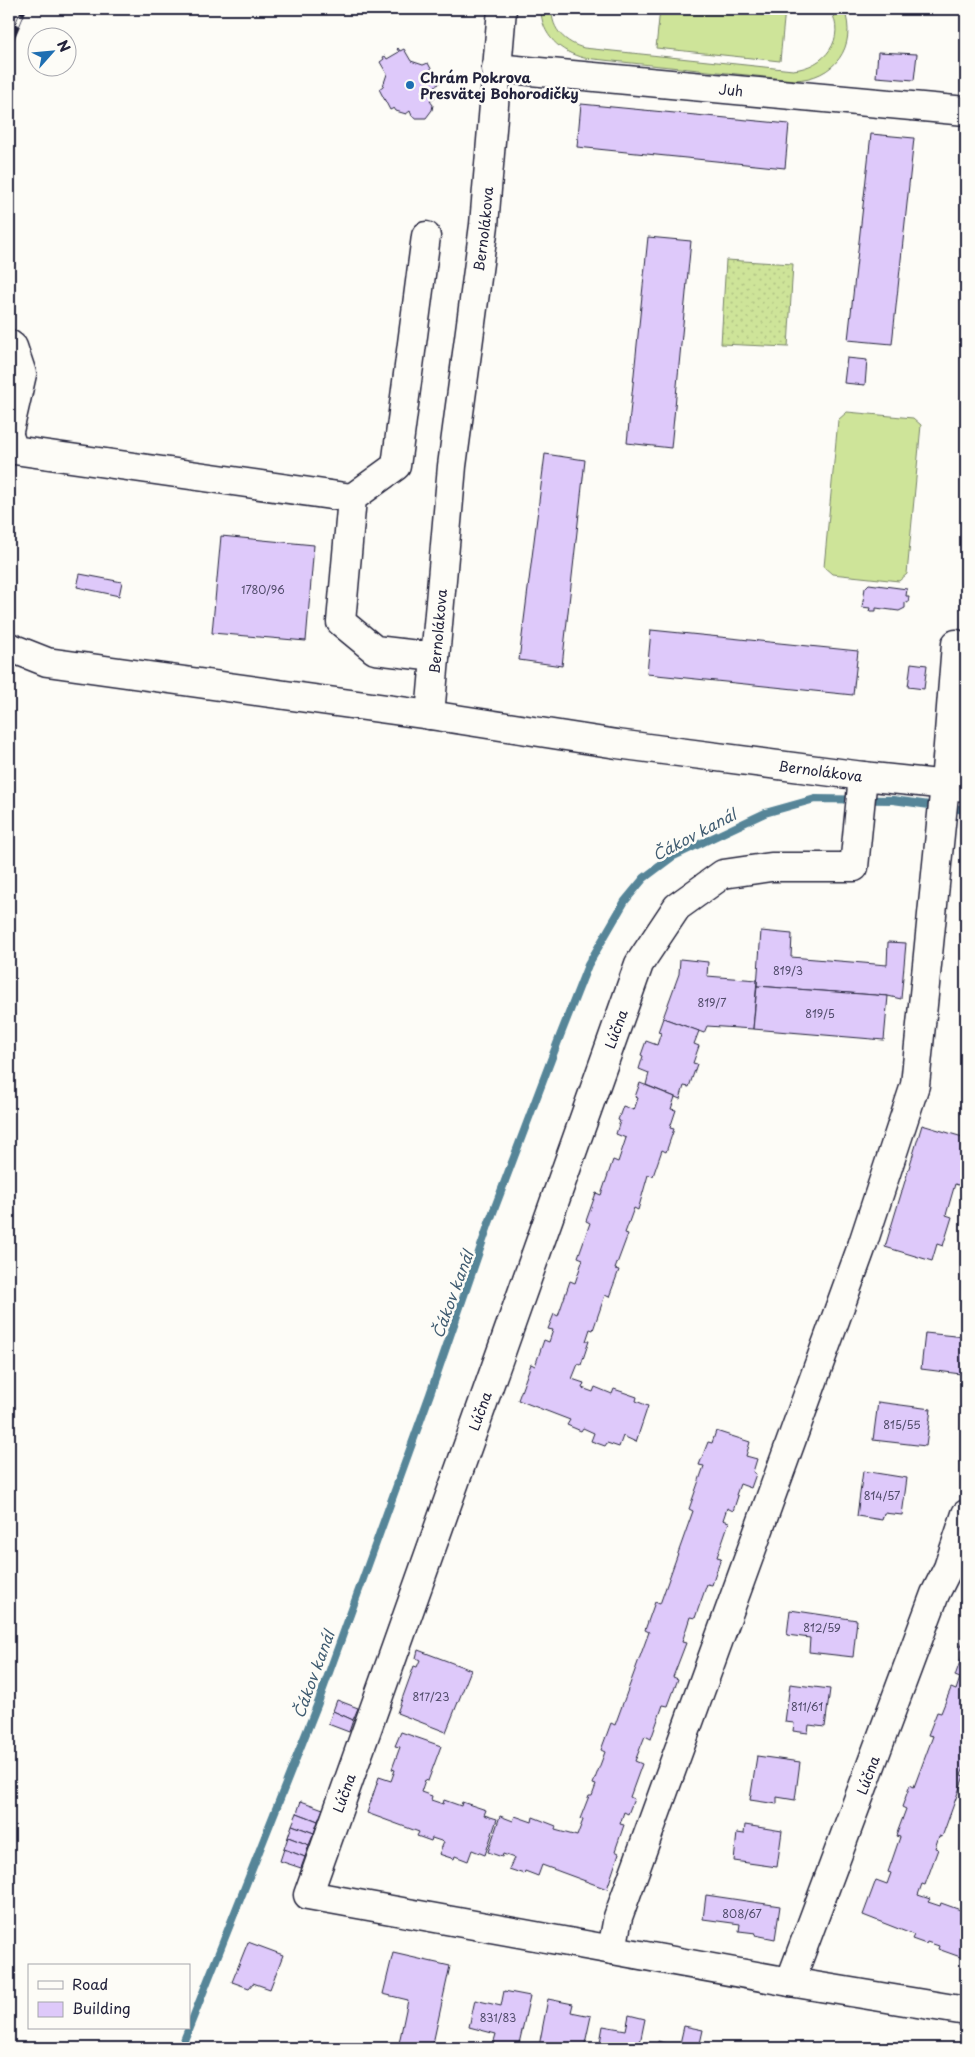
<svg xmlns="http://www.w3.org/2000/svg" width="975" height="2057" font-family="'Playpen Sans',sans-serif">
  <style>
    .grass { fill: url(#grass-dots); stroke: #78836a }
    .pitch { fill: #cee499; stroke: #78836a }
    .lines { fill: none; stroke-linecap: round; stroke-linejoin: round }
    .stream { stroke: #568598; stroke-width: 8 }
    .building { fill: #dec9fa; stroke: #22223b }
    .minor-casing { stroke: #22223b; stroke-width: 31 }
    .minor { stroke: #fdfcf7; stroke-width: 28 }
    .rail-casing { stroke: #22223b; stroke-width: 5.5 }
    .rail { stroke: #fdfcf7; stroke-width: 4; stroke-dasharray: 11; stroke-linecap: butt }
    .poi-dot { fill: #1f6fb2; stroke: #fdfcf7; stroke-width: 2 }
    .labels { text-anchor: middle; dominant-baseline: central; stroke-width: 5; stroke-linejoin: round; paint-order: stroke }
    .number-label { font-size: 11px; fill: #514c6b }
    .poi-label { font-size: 14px; font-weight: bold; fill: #22223b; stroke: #fdfcf7; text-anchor: start }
    .street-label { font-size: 14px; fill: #22223b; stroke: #fdfcf7 }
    .water-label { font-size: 15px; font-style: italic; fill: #405c71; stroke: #fdfcf7 }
  </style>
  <defs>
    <pattern id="grass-dots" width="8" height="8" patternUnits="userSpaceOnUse" patternTransform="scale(1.25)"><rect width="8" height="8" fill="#cee499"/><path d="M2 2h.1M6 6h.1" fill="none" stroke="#b1c385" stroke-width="1.8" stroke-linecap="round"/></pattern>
  </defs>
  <rect width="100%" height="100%" fill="#fdfcf7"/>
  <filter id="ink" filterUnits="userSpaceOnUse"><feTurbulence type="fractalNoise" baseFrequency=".02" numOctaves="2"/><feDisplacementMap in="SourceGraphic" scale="10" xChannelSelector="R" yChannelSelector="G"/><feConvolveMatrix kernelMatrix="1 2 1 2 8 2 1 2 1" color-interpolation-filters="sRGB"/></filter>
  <g filter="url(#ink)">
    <path class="grass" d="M726,260L793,264L788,347L721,344Z"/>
    <g class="pitch">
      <path d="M541,9H552C551,30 566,43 584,48L793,70C825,67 847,39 830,9H844C858,47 834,79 794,80L584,58C560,52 541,35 541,9Z"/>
      <path d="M660,9H785L780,61L656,48Z"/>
      <path d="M847,412L913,418L921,425L907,574L899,581L832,574L824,567L838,420Z"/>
    </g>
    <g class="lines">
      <path class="stream" d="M181,2048L318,1703L430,1394L489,1223L560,1036L588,965L625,901L644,878L672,857L765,813L815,799L893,800L966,810"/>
    </g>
    <g class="building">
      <path d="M398,48L400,51L404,49L411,61L423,65L428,63L439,84L435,86L437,89L434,99L430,101L433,105L432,110L426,118H416L412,116L410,111L406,114L396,111L394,108L390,110L379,89L383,86L387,74L380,62L384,59L383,57L385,56L387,59L399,52L397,49Z"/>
      <path d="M878,52L917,54L914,80L876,77Z"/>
      <path d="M581,104L789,124L785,168L577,147Z"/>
      <path d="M871,134L914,138L892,344L848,340Z"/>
      <path d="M648,237L691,241L671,448L627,443Z"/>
      <path d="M847,358L867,360L865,385L844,383Z"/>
      <path d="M545,454L585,460L562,666L519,660Z"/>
      <path d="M221,536L314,545L306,641L212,633Z"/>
      <path d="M80,574L122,582L119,596L77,587Z"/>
      <path d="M869,584L907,589L906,596H909L908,603L905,602V608L899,611L876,608V611H869L870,608L862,607L865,588Z"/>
      <path d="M651,630L858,651L853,695L647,674Z"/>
      <path d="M911,663L927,665L924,689L908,687Z"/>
      <path d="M761,931L792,934L791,957L887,965L888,942L906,943L901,999L888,996L757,986Z"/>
      <path d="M680,959L708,962L707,976L757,980L753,1029L707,1026L704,1033L663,1018L679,974Z"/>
      <path d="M757,986L888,996L884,1040L753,1029Z"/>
      <path d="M663,1018L699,1031L694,1044L699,1046L693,1063L697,1064L689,1087L684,1086L680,1099L646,1085L649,1073L639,1069L643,1056L641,1055L646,1041L657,1045L661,1033L658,1032Z"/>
      <path d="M640,1083L675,1097L671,1109L676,1110L670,1128L674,1129L666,1152L662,1150L653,1176L648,1175L638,1210L634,1208L625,1233L628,1234L615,1269L619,1270L609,1297L605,1295L593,1330L590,1329L586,1341H589L581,1365L578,1364L572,1379L584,1383L582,1388L593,1392L595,1387L612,1394L614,1389L637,1397L636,1401L648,1406L636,1442L623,1436L619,1447L607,1443L605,1446L591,1441L594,1433L583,1428L581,1431L567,1425L570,1420L518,1400L531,1364L535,1366L544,1340L549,1342L553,1330L548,1329L554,1314L558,1316L570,1281L575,1283L583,1259L578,1257L590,1223L586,1221L596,1193L601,1195L613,1160L618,1162L626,1138L616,1134L620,1121L618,1120L623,1106L634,1110L638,1098L635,1097Z"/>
      <path d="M922,1125L966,1138L964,1155L966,1156V1169L961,1186L955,1184L946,1215L952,1217L943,1246L937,1244L932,1261L885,1247Z"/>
      <path d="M925,1333L965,1337L961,1374L921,1369Z"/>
      <path d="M878,1402L931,1409L926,1446L873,1440Z"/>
      <path d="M716,1431L750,1442L746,1456L757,1459L753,1472L756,1474L751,1488L740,1484L736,1495L738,1496L733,1511L727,1508L723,1520L729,1522L717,1557L721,1558L712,1585L707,1584L695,1618L690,1617L682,1642L686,1643L673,1677L678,1679L668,1706L663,1705L651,1739L645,1736L635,1761L642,1764L630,1797L634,1799L628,1814L624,1812L620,1824L624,1825L615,1851L619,1853L607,1889L542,1865L538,1876L525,1871L524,1874L509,1869L514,1858L503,1854L502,1857L488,1852L500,1816L513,1821L515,1816L532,1822L533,1817L556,1826L555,1830L577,1836L583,1820L580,1819L589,1796H592L596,1785L593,1784L605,1752L601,1750L611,1723L615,1725L649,1632L645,1630L655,1602L660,1604L693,1511L689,1509L704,1466L699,1465L708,1442L712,1443Z"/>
      <path d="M863,1471L907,1478L902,1515L884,1513L882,1520L857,1516Z"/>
      <path d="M790,1610L857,1620L853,1657L809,1652L810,1638L787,1635Z"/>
      <path d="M966,1632V1763L961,1775L964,1776L942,1837L939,1836L935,1848L938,1849L925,1885L922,1884L918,1895L930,1899L928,1902L940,1906L941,1903L966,1912V1959L938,1949L939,1946L927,1942L926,1944L912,1939L914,1935L863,1915L876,1880L887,1884L891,1873L888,1872L900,1837L896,1836L906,1809L902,1807L910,1785L914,1787L933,1736L928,1735L937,1712L941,1713L951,1688L956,1690L960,1678L955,1676L964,1651L960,1649Z"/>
      <path d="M418,1650L471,1670L446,1732L397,1713L414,1666L417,1667L420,1660L416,1658Z"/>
      <path d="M790,1684L830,1689L825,1727L809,1725L808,1733L793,1731L794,1723L785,1722Z"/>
      <path d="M337,1700L358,1708L353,1720L333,1711Z"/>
      <path d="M333,1711L353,1720L349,1732L328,1724Z"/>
      <path d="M401,1732L441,1746L428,1781L425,1780L421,1792L432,1796L431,1800L443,1804L444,1800L461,1806L462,1802L486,1810L484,1815L497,1819L485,1855L472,1850L468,1861L455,1856L454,1859L439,1854L444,1842L432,1838L431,1841L417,1836L419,1832L367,1813L379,1777L391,1781L395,1770L392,1769L400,1747L395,1746Z"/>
      <path d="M757,1756L800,1762L795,1800L777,1797V1804L750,1800Z"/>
      <path d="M301,1801L323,1809L318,1821L297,1813Z"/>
      <path d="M297,1813L318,1821L314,1833L292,1825Z"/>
      <path d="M292,1825L314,1833L309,1845L288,1837Z"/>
      <path d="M745,1825L782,1831L777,1867L734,1861L737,1833L744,1834Z"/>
      <path d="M288,1837L309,1845L305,1857L284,1849Z"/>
      <path d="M284,1849L305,1857L301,1868L280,1861Z"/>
      <path d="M706,1895L780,1906L775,1939L755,1935L756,1933L739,1931L740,1924L703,1919Z"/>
      <path d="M248,1942L283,1955L270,1989L253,1983L249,1988L232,1982Z"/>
      <path d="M393,1953L450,1966L432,2048H398L408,2000L383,1994Z"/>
      <path d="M504,1991L530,1996L518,2048H492L496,2034L469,2027L475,2000L501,2006Z"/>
      <path d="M548,1999L573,2004L571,2012L591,2016L584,2048H551L539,2046Z"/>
      <path d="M629,2015L645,2019L639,2048H599L603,2026L626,2030Z"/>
      <path d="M684,2026L703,2030L699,2048H657L658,2041L679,2048Z"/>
    </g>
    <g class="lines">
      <g class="minor-casing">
        <g id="minor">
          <path id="s1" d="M496,68L966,111"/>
          <path d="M426,236L396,466L352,498L341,622L375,650L435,657"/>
          <path d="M9,344L13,347L22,374L9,431"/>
          <path d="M9,436L14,450L352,498"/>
          <path id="s2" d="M9,647L47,662L430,715L617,744L863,776L966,787"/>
          <path id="s3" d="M430,715L452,466L484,225L502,9"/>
          <path d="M863,776L854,867H771L723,874L677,907L639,964L308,1895L790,1982L966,2011"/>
          <path d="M612,1950L618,1917L862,1246L915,1085L945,784L956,644"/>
          <path id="s4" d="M790,1982L935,1594L948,1568L966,1514"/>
        </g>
      </g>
      <use href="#minor" class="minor"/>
      <g class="rail-casing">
        <path id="rail" d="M9,45L24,9"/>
      </g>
      <use href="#rail" class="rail"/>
    </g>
  </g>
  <circle class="poi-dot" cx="410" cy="85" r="5"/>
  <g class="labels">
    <g class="number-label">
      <text x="263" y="589">1780/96</text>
      <text x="788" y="970">819/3</text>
      <text x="712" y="1002">819/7</text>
      <text x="820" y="1013">819/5</text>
      <text x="902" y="1424">815/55</text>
      <text x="882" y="1495">814/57</text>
      <text x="822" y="1627">812/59</text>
      <text x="431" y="1696">817/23</text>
      <text x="807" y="1706">811/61</text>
      <text x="742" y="1913">808/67</text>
      <text x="498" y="2017">831/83</text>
    </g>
    <g class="poi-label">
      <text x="420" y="77">Chrám Pokrova<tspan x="420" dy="16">Presvätej Bohorodičky</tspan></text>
    </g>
    <g class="street-label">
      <text stroke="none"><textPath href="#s1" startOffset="236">Juh</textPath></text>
      <text stroke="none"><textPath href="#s3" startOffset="489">Bernolákova</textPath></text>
      <text stroke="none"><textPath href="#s3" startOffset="84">Bernolákova</textPath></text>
      <text stroke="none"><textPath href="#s2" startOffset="822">Bernolákova</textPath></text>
      <text transform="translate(616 1029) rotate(-70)">Lúčna</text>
      <text transform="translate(480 1411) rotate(-70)">Lúčna</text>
      <text stroke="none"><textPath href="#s4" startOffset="221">Lúčna</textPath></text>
      <text transform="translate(344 1793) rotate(-70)">Lúčna</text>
    </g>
    <g class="water-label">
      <text transform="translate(694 834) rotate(-28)">Čákov kanál</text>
      <text transform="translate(452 1294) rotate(-70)">Čákov kanál</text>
      <text transform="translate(313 1674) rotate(-70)">Čákov kanál</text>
    </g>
  </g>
  <rect width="975" height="2057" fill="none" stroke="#fdfcf7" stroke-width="30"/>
  <rect x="15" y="15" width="945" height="2027" fill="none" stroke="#22223b" stroke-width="2" filter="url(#ink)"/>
  <rect x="28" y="1964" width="162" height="65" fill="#fdfcf7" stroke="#a5a5ac"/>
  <rect x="38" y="1981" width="25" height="8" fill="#fdfcf7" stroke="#a5a5ac"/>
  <text x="72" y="1990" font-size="15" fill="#22223b">Road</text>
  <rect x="38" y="2002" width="25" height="15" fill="#dec9fa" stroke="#a5a5ac"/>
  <text x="72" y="2014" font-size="15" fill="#22223b">Building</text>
  <g transform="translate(52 52) rotate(63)"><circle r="24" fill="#fdfcf7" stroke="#a5a5ac"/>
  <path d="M0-4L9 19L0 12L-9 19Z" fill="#1f6fb2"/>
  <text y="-8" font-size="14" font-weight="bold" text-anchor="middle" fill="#22223b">N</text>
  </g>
</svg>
